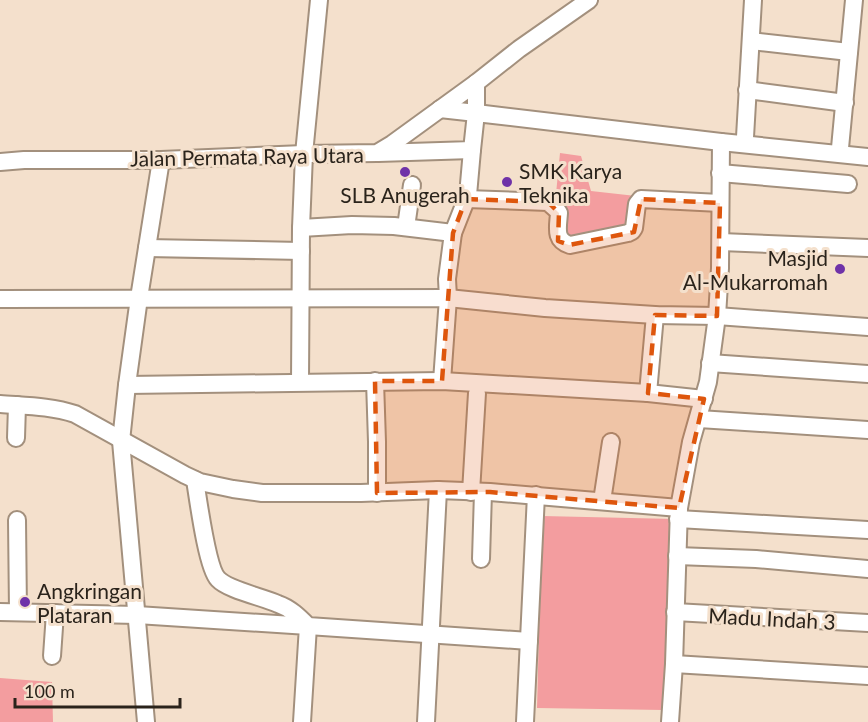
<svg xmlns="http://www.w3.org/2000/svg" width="868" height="722" font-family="Lato,sans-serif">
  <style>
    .green { fill: #f39d9f }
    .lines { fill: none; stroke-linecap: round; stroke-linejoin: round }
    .minor-casing { stroke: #a3907d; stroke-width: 20 }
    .minor { stroke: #fff; stroke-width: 16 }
    .marked { fill: #de560d; fill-opacity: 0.2; stroke: #de560d; stroke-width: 4.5; stroke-dasharray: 12 8; stroke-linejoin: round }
    .poi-dot { fill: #6f32a8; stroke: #f4e0cc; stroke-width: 2 }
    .labels { text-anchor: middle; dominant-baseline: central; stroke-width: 6; stroke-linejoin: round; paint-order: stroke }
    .street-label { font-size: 21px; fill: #2a231b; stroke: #f4e0cc }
    .poi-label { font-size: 21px; fill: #2a231b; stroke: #f4e0cc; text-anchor: start }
  </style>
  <rect width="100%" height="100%" fill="#f4e0cc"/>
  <g class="green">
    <path d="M560,153L581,156L591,191L636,196L633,228L571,244L555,204Z"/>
    <path d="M542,516L675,519L663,710L537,708Z"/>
    <path d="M0,678L52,682L53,722H0Z"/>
  </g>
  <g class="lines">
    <g class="minor-casing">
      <g id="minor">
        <path d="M751,41L849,52"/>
        <path d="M747,90L845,103"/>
        <path d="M440,109L476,113V83"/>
        <path d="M745,137L753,0"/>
        <path d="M840,148L854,0"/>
        <path d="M378,153L472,150L476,113L721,142L868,157"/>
        <path d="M0,162L24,160H161L304,154L377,153L392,144L476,83L519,49L589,0"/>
        <path d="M720,173L848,184"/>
        <path d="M466,199L548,202L557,210L559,213C558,228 554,240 570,245L628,233L632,231L634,228L637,204L641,199L720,203"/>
        <path d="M406,227L412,185"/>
        <path d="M301,228L352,225L394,226L453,233L468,195L472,150"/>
        <path d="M721,242L868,248"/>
        <path d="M147,248L301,251"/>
        <path d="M0,299L448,298L545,308L655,315L717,316L868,327"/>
        <path d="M710,363L868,374"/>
        <path d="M375,381L377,442V493"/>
        <path d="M442,381L448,298L447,279L453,233"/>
        <path d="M300,382L301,228L304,154L319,0"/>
        <path d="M127,385L442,381L648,393L704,399"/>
        <path d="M648,393L655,315"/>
        <path d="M0,404C25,406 51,406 75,414L185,475L200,482L233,489L262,493H361L438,490L490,492L679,508"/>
        <path d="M699,419L868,430"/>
        <path d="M16,438L17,405"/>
        <path d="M195,480C198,498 207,568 218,579C228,590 263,597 278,604C290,608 299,617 308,626L529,641"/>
        <path d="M471,492L477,393"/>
        <path d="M602,501L611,442"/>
        <path d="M678,519L868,530"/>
        <path d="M17,520L18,612"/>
        <path d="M677,556L756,559L868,569"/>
        <path d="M481,559L483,492"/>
        <path d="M0,612L137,615L308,626L302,722"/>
        <path d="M675,612L868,623"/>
        <path d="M52,656L55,613"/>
        <path d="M674,664L868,676"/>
        <path d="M146,722L121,441L127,385L139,298L161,160"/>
        <path d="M426,722L438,490"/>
        <path d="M525,722L536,495"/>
        <path d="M670,722L674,664L679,508L691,442L708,382L717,316L720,268L721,142"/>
      </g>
    </g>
    <use href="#minor" class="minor"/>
  </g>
  <path class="marked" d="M466,199L548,202L559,213L558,241L569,245L634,232L641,199L720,203L717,316L655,315L648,393L704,399L679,508L490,492L377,493L375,381H442L453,233Z"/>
  <g class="poi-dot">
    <circle cx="405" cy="172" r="6"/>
    <circle cx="507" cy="182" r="6"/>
    <circle cx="840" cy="269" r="6"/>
    <circle cx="25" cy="602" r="6"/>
  </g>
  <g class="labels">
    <g class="street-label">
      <text transform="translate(247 156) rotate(-1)">Jalan Permata Raya Utara</text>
      <text transform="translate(772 618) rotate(3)">Madu Indah 3</text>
    </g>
    <g class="poi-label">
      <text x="519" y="170">SMK Karya<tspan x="519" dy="24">Teknika</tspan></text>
      <text x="405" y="194" text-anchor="middle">SLB Anugerah</text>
      <text x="828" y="257" text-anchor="end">Masjid<tspan x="828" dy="24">Al-Mukarromah</tspan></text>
      <text x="37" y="590">Angkringan<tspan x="37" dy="24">Plataran</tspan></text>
    </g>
  </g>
  <path d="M15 698v9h165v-9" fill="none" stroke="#2a231b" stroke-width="3"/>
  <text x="24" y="698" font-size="18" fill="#2a231b" stroke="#f4e0cc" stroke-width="4.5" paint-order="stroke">100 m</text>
</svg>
